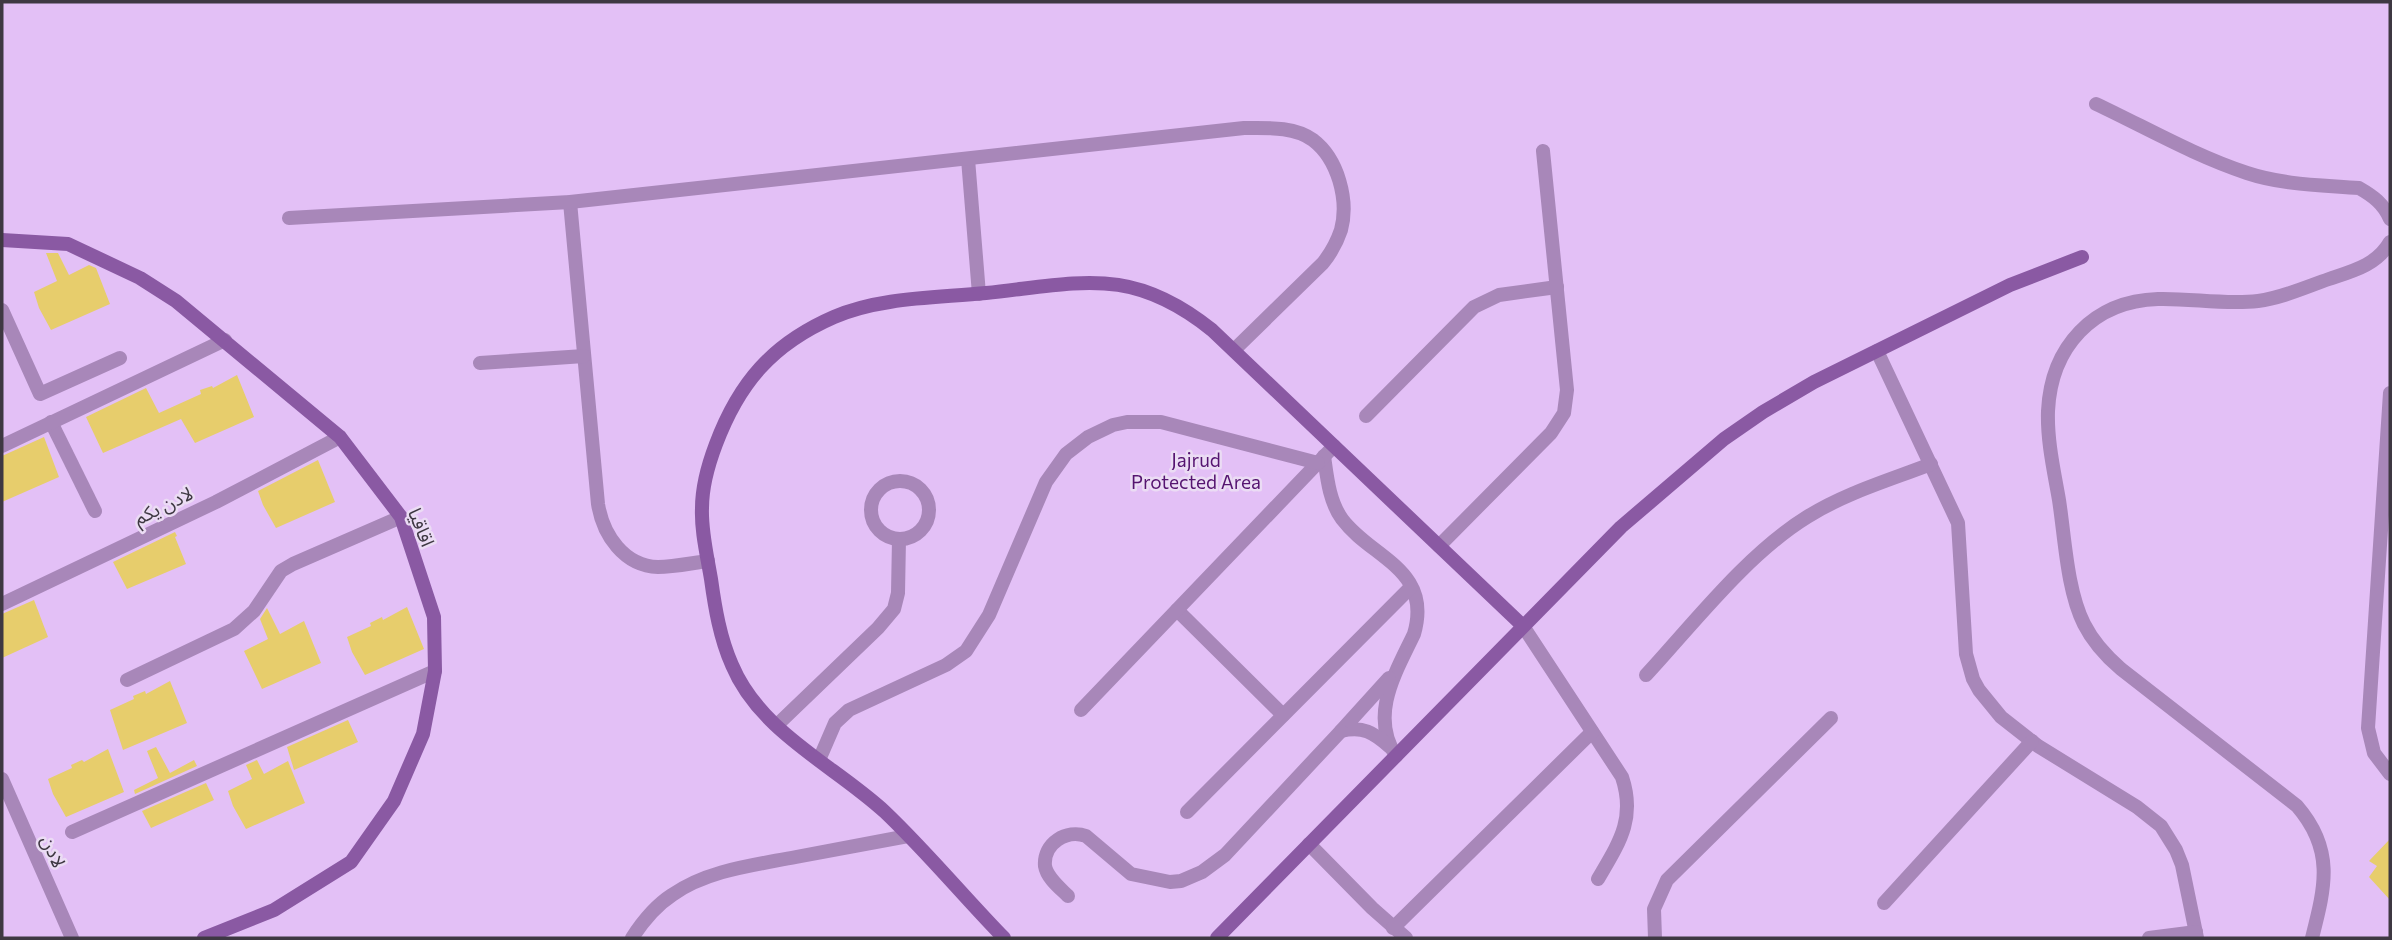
<svg xmlns="http://www.w3.org/2000/svg" width="2392" height="940" font-family="Commissioner,'Noto Sans Arabic',sans-serif">
  <style>
    .green { fill: #e3c0f6 }
    .building { fill: #e7cd6c }
    .lines { fill: none; stroke-linecap: round; stroke-linejoin: round }
    .street { stroke: #a887b9; stroke-width: 14 }
    .secondary { stroke: #8a59a3; stroke-width: 14 }
    .labels { text-anchor: middle; dominant-baseline: central; stroke-width: 5; stroke-linejoin: round; paint-order: stroke }
    .park-label { font-size: 19px; fill: #551470; stroke: #ebdcf4 }
    .street-label { font-size: 19px; fill: #3e3842; stroke: #ebdcf4 }
  </style>
  <rect width="100%" height="100%" fill="#ebdcf4"/>
  <rect class="green" x="2" y="2" width="2388" height="936"/>
  <g class="building">
    <path d="M46,253H58L69,275L89,265L96,268L110,304L51,330L39,308L34,292L57,281Z"/>
    <path d="M237,375L254,417L195,443L181,419L103,453L86,417L146,388L159,413L201,394L200,390L212,386L213,388Z"/>
    <path d="M44,437L59,477L2,502V456Z"/>
    <path d="M318,460L335,502L276,528L263,505L258,491Z"/>
    <path d="M175,532L177,536L175,537L186,564L127,589L113,562Z"/>
    <path d="M34,600L48,637L2,658V614Z"/>
    <path d="M407,607L424,649L365,675L352,652L347,637L371,626L370,623L382,617L383,620Z"/>
    <path d="M267,608L280,634L304,621L321,663L262,689L244,651L268,639L260,619Z"/>
    <path d="M170,681L187,723L123,750L110,710L134,699L133,696L145,691L146,694Z"/>
    <path d="M348,720L358,742L294,770L287,747Z"/>
    <path d="M156,747L170,773L194,760L197,766L135,794L134,790L158,778L147,751Z"/>
    <path d="M108,749L124,792L66,817L53,794L48,779L72,768L71,765L82,760L84,762Z"/>
    <path d="M257,760L264,774L288,761L305,803L246,829L233,806L228,791L252,779L246,765Z"/>
    <path d="M206,783L214,800L151,828L142,811Z"/>
    <path d="M2390,839V900L2369,877L2377,866L2369,861Z"/>
  </g>
  <g class="lines">
    <g class="street">
      <path d="M2096,104C2145,127 2195,156 2247,173C2283,185 2322,185 2359,188C2373,196 2384,204 2390,219"/>
      <path d="M968,159L979,294"/>
      <path d="M570,202L598,504C603,535 624,566 658,567C674,567 692,563 708,561"/>
      <path d="M289,218L570,202L1244,128C1266,128 1294,126 1313,140C1338,159 1349,200 1341,230C1337,242 1331,253 1323,263L1234,350"/>
      <path d="M2,310L40,394L120,358"/>
      <path d="M1877,351L1958,523L1966,654L1973,679L1979,690L2001,717L2038,746L2137,807L2161,826L2176,850L2182,865L2197,938"/>
      <path d="M480,363L584,356"/>
      <path d="M2390,393L2368,728L2374,753L2390,774"/>
      <path d="M1366,416L1474,307L1499,295L1557,287"/>
      <path d="M51,422L95,511"/>
      <path d="M2,446L225,340"/>
      <path d="M1324,456C1327,477 1329,501 1342,519C1371,558 1433,569 1414,634C1396,672 1369,715 1396,756"/>
      <circle cx="900" cy="510" r="29"/>
      <path d="M1439,546L1551,433L1564,413L1567,390L1543,151"/>
      <path d="M2,604L216,502L340,437"/>
      <path d="M1177,610L1283,715"/>
      <path d="M1523,626L1622,777C1636,819 1619,843 1598,879"/>
      <path d="M1646,675C1694,623 1747,554 1807,517C1845,493 1890,480 1931,464"/>
      <path d="M1389,678L1341,731C1363,726 1373,732 1390,747"/>
      <path d="M127,680L234,629L254,611L281,571L293,564L401,517"/>
      <path d="M1081,710L1334,446"/>
      <path d="M777,725L878,628L894,609L898,593L899,539"/>
      <path d="M819,760L835,723L849,710L946,665L966,651L989,615L1046,482L1066,454L1088,437L1113,425L1127,422H1161L1318,463"/>
      <path d="M2,779L72,938"/>
      <path d="M1187,812L1411,587"/>
      <path d="M72,832L435,671"/>
      <path d="M1309,844L1372,908L1406,938"/>
      <path d="M1068,896C1060,888 1047,878 1045,866C1043,843 1067,829 1086,836L1131,874L1170,882L1181,881L1202,872L1225,855L1341,731"/>
      <path d="M1884,903L2032,741"/>
      <path d="M1393,928L1592,732"/>
      <path d="M632,938C643,921 655,906 672,895C707,870 755,865 796,857C833,850 870,843 908,836"/>
      <path d="M1655,938L1654,909L1667,880L1831,718"/>
      <path d="M2149,938L2196,932"/>
      <path d="M2312,938C2325,887 2335,850 2297,806L2121,669C2107,657 2093,642 2084,624C2067,590 2065,539 2059,500C2054,471 2047,441 2048,411C2051,347 2093,301 2158,299C2191,298 2224,305 2258,301C2282,298 2306,287 2329,279C2353,271 2377,265 2390,242"/>
    </g>
    <g class="secondary">
      <path d="M2,240L68,244L140,278L176,301L340,437L401,517L434,617L435,671L423,734L394,801L351,862L274,910L204,938"/>
      <path d="M1004,938C964,897 927,852 885,812C834,765 760,732 732,665C720,638 715,608 711,579C707,555 701,531 702,508C702,485 708,465 716,444C739,383 772,344 834,317C880,297 937,298 986,293C1081,283 1131,265 1212,330L1523,626"/>
      <path d="M1217,938L1621,527L1724,439L1763,412L1814,382L2010,285L2082,257"/>
    </g>
  </g>
  <g class="labels">
    <g class="park-label">
      <text x="1196" y="459">Jajrud<tspan x="1196" dy="22">Protected Area</tspan></text>
    </g>
    <g class="street-label">
      <text transform="translate(163 505) rotate(-26)">لادن یکم</text>
      <text transform="translate(422 527) rotate(68)">اقاقیا</text>
      <text transform="translate(54 851) rotate(66)">لادن</text>
    </g>
  </g>
  <rect width="2392" height="940" fill="none" stroke="#3e3842" stroke-width="7"/>
</svg>
